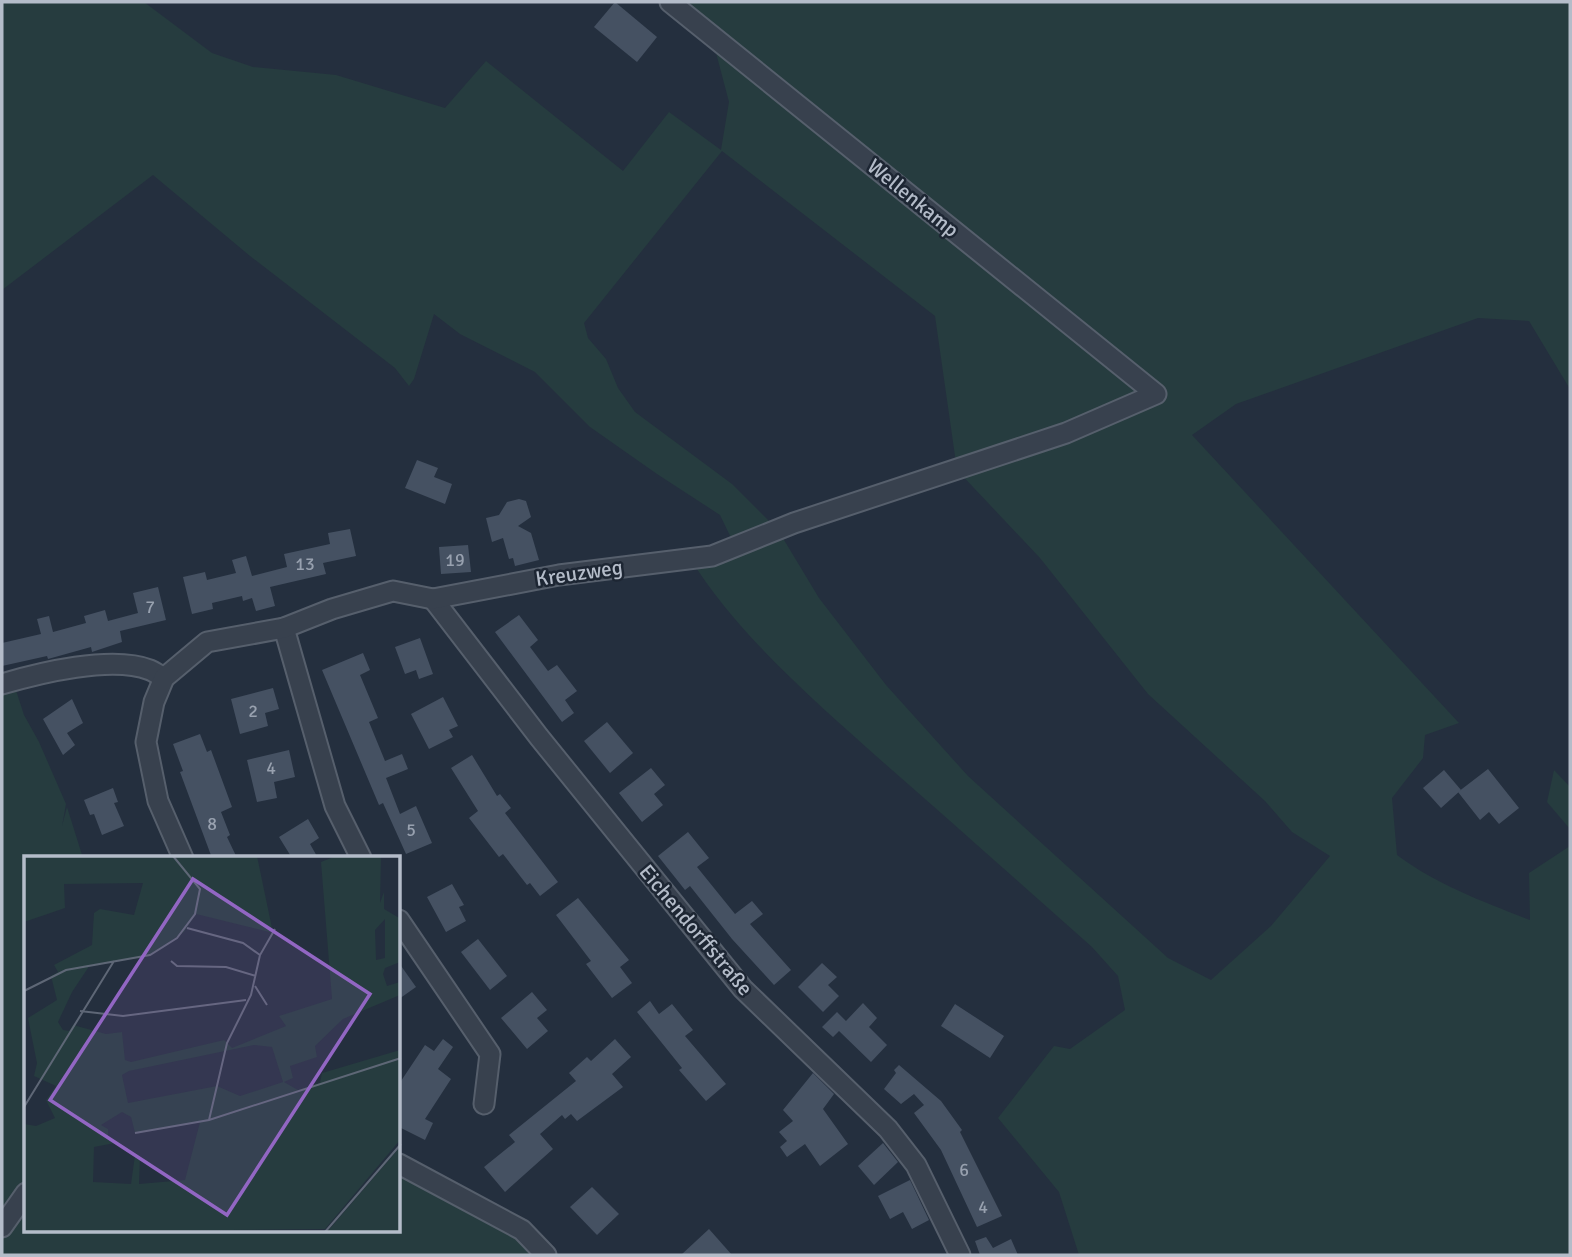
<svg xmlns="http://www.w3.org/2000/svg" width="1572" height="1257" font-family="Signika,sans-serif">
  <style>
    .green { fill: #263c3f; fill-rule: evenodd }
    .building { fill: #455162 }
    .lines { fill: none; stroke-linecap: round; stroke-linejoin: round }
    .minor-casing { stroke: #565f6c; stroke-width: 23 }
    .minor { stroke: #38414e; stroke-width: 19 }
    .labels { text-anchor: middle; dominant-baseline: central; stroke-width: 5; stroke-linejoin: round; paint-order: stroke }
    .number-label { font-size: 18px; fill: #98a1af }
    .street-label { font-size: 21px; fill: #b4bcc9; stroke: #1d2633 }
    .inset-road { fill: none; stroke: #5e6776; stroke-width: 2 }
    .view { fill: #9266c3; fill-opacity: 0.15; stroke: #9266c3; stroke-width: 3.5 }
    .inset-edge { fill: none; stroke: #b4bcc9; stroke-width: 3.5 }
  </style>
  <rect width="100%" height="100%" fill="#242f3e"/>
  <g class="green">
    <path d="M2,2H144L212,53L253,67L336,75L445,108L486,61L623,171L669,112L721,150L729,102L715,49L659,2H1570V389L1529,321L1478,318L1236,404L1192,435L1459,723L1425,735L1423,758L1392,798L1397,855C1437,885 1484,902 1530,920L1529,873L1570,846V1255H1079L1059,1192L998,1118L1054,1046L1070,1049L1125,1010L1118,976L1092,947C1023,886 954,824 884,763C817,703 737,635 690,558L735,546L720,515L657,474L590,427L535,372L460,334L434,314L414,379L409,386L395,368L250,256L153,175L2,290ZM722,151L935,316L957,470L1040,558L1148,694L1265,801L1292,832L1330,856L1271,926L1211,980L1168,958L968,776L886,685L819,598L778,530L732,484L635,412L618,388L606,359L588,338L584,323Z"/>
    <path d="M13,681L24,715L39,742L66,804L62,826L67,807L83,858H26V1231H399V1164L546,1255H2V684Z"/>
    <path d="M1554,770L1570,787V829L1547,802Z"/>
  </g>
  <g class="building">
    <path d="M615,2L657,37L637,62L594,27Z"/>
    <path d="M417,460L438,468L434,477L452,484L445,504L405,488Z"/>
    <path d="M519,499L526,501L531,517L518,526L531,533L539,560L515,566L513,558L509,559L503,538L492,542L486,518L499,515L507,502Z"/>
    <path d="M350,529L356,556L323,563L326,574L270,587L275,606L256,611L252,598L243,601L242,596L212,603L213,609L192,614L183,577L205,572L207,580L236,573L232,560L246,556L252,576L287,567L284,554L330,544L328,533Z"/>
    <path d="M468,545L471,572L441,574L439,547Z"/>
    <path d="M158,587L166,620L120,631L122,642L92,652L91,647L48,659L47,656L2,666V643L41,634L37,619L49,616L53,632L86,623L84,616L105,610L108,621L138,613L133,593Z"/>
    <path d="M519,615L538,640L530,647L548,671L557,665L577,691L565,700L574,713L562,722L495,632Z"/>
    <path d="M420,638L433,674L419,679L416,670L405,674L395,647Z"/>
    <path d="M363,653L370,670L360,675L378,718L369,722L385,761L402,754L408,769L386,778L400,814L416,806L432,843L406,854L383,803L379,805L322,670Z"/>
    <path d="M273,688L279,709L265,713L268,726L240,734L231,699Z"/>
    <path d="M443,697L458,726L449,730L453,737L429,749L411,714Z"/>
    <path d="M72,699L83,723L67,733L75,745L63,755L43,719Z"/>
    <path d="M607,722L633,753L610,773L584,741Z"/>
    <path d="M200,734L207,752L211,750L232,807L221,812L230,835L227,837L237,858H212L180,772L183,771L173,744Z"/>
    <path d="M289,750L295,777L274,782L277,798L257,802L247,760Z"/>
    <path d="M472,755L497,796L500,794L511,808L505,813L558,882L540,896L530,883L527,885L503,854L499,857L469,818L478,811L451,768Z"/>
    <path d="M651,768L665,785L654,794L663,805L642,822L619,793Z"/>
    <path d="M1488,769L1519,808L1499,824L1489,812L1480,820L1458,792Z"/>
    <path d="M1444,770L1461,790L1441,808L1423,788Z"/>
    <path d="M113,788L118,802L114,803L124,826L102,835L94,814L90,815L84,800Z"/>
    <path d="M308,819L319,838L310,844L318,858H292L279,837Z"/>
    <path d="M688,832L709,858L697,867L735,914L752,901L763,914L750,924L791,970L774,985L732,939L690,886L685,890L658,856Z"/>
    <path d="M452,884L464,905L459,907L466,921L446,932L427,897Z"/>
    <path d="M578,898L629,960L620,967L632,983L612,998L586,964L591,961L556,915Z"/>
    <path d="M478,939L507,976L490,990L461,952Z"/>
    <path d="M399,963L416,987L399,999Z"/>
    <path d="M822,963L837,977L828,985L839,996L823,1012L798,987Z"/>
    <path d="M532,992L547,1010L537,1018L548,1031L527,1049L501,1018Z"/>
    <path d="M650,1001L659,1014L672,1004L693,1030L685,1036L726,1084L706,1101L679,1070L682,1068L637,1012Z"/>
    <path d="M863,1003L877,1018L869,1027L887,1045L871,1062L839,1031L833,1037L822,1027L837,1012L846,1021Z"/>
    <path d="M955,1004L1004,1036L990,1058L941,1026Z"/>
    <path d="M443,1039L453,1047L438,1069L451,1079L425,1119L433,1123L425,1140L399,1127V1084L425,1045L434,1051Z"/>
    <path d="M615,1039L631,1057L612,1074L623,1087L577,1121L571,1114L565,1119L562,1115L540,1134L553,1149L505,1192L484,1167L515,1142L509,1135L576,1081L569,1073L587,1057L591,1061Z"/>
    <path d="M899,1065L941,1101L962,1130L960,1132L1002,1216L977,1227L941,1150L914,1113L924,1105L914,1094L901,1104L884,1089L896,1073L894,1070Z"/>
    <path d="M813,1073L834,1094L823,1109L848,1144L820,1166L805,1144L787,1157L780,1147L787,1141L779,1132L793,1121L783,1110Z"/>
    <path d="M883,1143L898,1162L874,1185L858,1166Z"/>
    <path d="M910,1180L929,1220L912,1229L903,1212L890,1219L878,1196Z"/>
    <path d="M592,1187L619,1214L597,1235L570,1207Z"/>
    <path d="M709,1229L732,1255H681Z"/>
    <path d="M986,1237L993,1248L1011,1239L1018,1255H980L975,1241Z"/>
  </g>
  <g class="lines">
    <g class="minor-casing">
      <g id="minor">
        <path d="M433,599L539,737L743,989L888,1129L916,1165L960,1255"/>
        <path d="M284,628L335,806L361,858"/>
        <path d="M2,684C39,673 112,655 150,670C155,672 160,676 164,678"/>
        <path d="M183,858L158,801L146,742L154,702L164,678L207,642L284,628L332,609L393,591L433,599L559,575L712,556L794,523L1066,433L1156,394L670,2"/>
        <path d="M399,920L490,1054L484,1104"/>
        <path d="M399,1164L522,1230L546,1255"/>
        <path d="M2,1227L26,1193"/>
      </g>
    </g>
    <use href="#minor" class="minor"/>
  </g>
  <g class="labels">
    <g class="number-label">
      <text x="455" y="560">19</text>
      <text x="305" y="564">13</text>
      <text x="150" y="607">7</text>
      <text x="253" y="711">2</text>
      <text x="271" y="768">4</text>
      <text x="212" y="824">8</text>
      <text x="411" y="830">5</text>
      <text x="964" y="1170">6</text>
      <text x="983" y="1207">4</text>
    </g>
    <g class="street-label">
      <text transform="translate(913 198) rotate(39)">Wellenkamp</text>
      <text transform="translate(579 573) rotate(-8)">Kreuzweg</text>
      <text transform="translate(696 930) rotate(50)">Eichendorffstraße</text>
    </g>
  </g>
  <g transform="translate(24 856)">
    <rect width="376" height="376" fill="#242f3e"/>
    <path d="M0,0H233L249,77L172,58L160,76L126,99L66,109L48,136L34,166L39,174L45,175L49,169L82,178L98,176L101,204L107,206L200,184L208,192L262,170L255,160L308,143L297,6L312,0H357L356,47L360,36V53L377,63L376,106L361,112L359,118L363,130L376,126V139L319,163L291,190L293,201L266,210L269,222L260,226L274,234L296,227L298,217L305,215L376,194V284L301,373L0,376V268L12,270L31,262L22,244L32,230L10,220L13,207L4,162L33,144L27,120L34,116L30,109L68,89L70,57L76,53L110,59L119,27L40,28L41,52L0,66ZM361,63V102L352,104L351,74ZM230,189L248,191L259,226L216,240L193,230L104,247L98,219L105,215ZM98,256L107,261L111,277L176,266L161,324L115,328L116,301L111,299L107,328L69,326L70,291L96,286L84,283V273L77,269ZM376,291V376H303Z" fill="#263c3f" fill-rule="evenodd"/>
    <path class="inset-road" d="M163,72L219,87L236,99M147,105L153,110L202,111L232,120M231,130L243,149M0,135L42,114L126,99L153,82L171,58L176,33L149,0M56,155L99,160L222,144M0,251L90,105M185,264L203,187L227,139L236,99L251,73M111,277L185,264L377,202M301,376L377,288"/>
    <path class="view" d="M169,23L346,138L203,359L26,244Z"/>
    <rect width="376" height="376" class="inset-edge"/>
  </g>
  <rect width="1572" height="1257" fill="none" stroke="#b4bcc9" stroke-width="7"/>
</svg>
